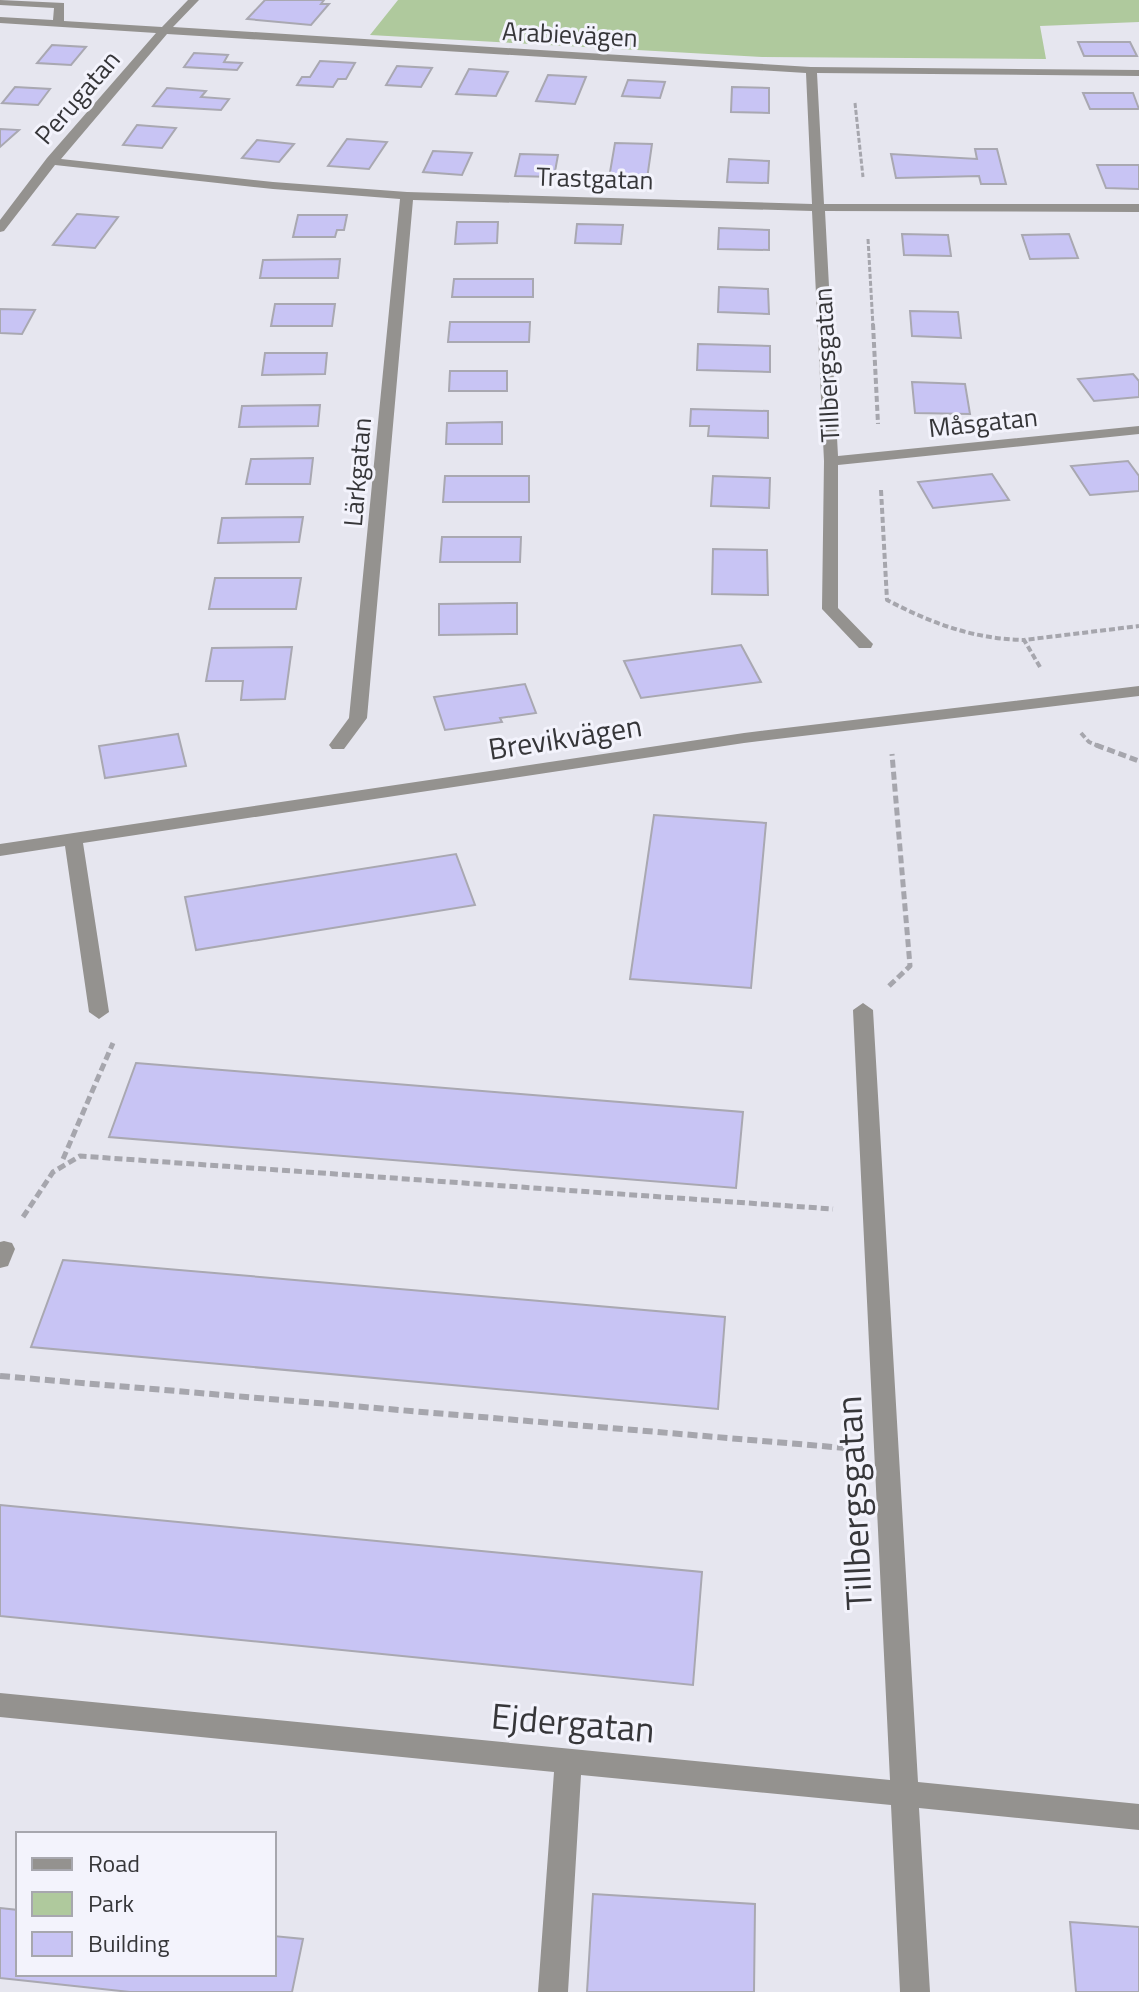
<svg xmlns="http://www.w3.org/2000/svg" width="1139" height="1992" font-family="'Titillium Web',sans-serif">
  <style>
    .green { fill: #afc99d }
    .building { fill: #c8c4f4; stroke: #a9a8b1; stroke-width: 2 }
    .lines { fill: none; stroke-linecap: round; stroke-linejoin: round }
    .path-far3 { stroke: #a6a6ad; stroke-width: 3; stroke-dasharray: 5 2; stroke-linecap: butt }
    .path-far2 { stroke: #a6a6ad; stroke-width: 4; stroke-dasharray: 6 3; stroke-linecap: butt }
    .path-far1 { stroke: #a6a6ad; stroke-width: 5; stroke-dasharray: 8 4; stroke-linecap: butt }
    .path { stroke: #a6a6ad; stroke-width: 6; stroke-dasharray: 10 5; stroke-linecap: butt }
    .minor { fill: #94928f; fill-rule: evenodd }
    .labels { text-anchor: middle; dominant-baseline: central; stroke-width: 6; stroke-linejoin: round; paint-order: stroke }
    .far-street-label { font-size: 26px; fill: #363639; stroke: #f3f3fc }
    .street-label { font-size: 30px; fill: #363639; stroke: #f3f3fc }
    .near-street-label { font-size: 36px; fill: #363639; stroke: #f3f3fc }
  </style>
  <rect width="100%" height="100%" fill="#e6e6ef"/>
  <path class="green" d="M398,0H1139V22L1040,26L1046,59L762,57L370,35Z"/>
  <g class="building">
    <path d="M265,0H324L321,4H329L311,25L247,19Z"/>
    <path d="M1078,42H1130L1137,56H1084Z"/>
    <path d="M52,45L86,47L71,65L37,63Z"/>
    <path d="M194,53L228,55L224,62L242,63L237,70L184,67Z"/>
    <path d="M320,61L355,63L346,79H338L333,87L297,85L302,77H310Z"/>
    <path d="M397,66L432,68L421,87L386,85Z"/>
    <path d="M469,69L508,72L496,96L456,94Z"/>
    <path d="M548,75L586,77L575,104L536,101Z"/>
    <path d="M628,80L665,82L660,98L622,96Z"/>
    <path d="M15,87L50,89L38,105L2,103Z"/>
    <path d="M732,87L769,88V113L731,112Z"/>
    <path d="M167,88L206,91L201,97L229,99L221,110L153,106Z"/>
    <path d="M1083,93H1133L1139,109H1090Z"/>
    <path d="M137,125L176,128L162,148L123,145Z"/>
    <path d="M0,129L19,130L0,147Z"/>
    <path d="M347,139L387,142L369,169L328,166Z"/>
    <path d="M257,140L294,144L279,162L242,158Z"/>
    <path d="M615,143L652,144L647,179L609,178Z"/>
    <path d="M975,149H997L1006,184H981L979,176L896,178L891,154L977,159Z"/>
    <path d="M433,151L472,153L462,175L423,172Z"/>
    <path d="M520,154L558,155L554,177L515,176Z"/>
    <path d="M729,159L769,161L768,183L727,182Z"/>
    <path d="M1097,165H1139V189L1106,188Z"/>
    <path d="M77,214L118,217L95,248L53,245Z"/>
    <path d="M298,215H347L344,230H337L335,237H293Z"/>
    <path d="M457,222H498L497,243L455,244Z"/>
    <path d="M577,224L623,225L621,244L575,243Z"/>
    <path d="M719,228L769,230V250L718,249Z"/>
    <path d="M902,234L948,235L951,256L904,255Z"/>
    <path d="M1069,234L1078,258L1030,259L1022,235Z"/>
    <path d="M340,259L338,278H260L263,260Z"/>
    <path d="M454,279H533V297H452Z"/>
    <path d="M719,287L768,289L769,314L718,312Z"/>
    <path d="M275,304H335L332,326H271Z"/>
    <path d="M0,309L35,310L22,334L0,333Z"/>
    <path d="M910,311L958,312L961,338L912,336Z"/>
    <path d="M450,322H530L529,342H448Z"/>
    <path d="M698,344L770,346V372L697,370Z"/>
    <path d="M265,353H327L325,374L262,375Z"/>
    <path d="M450,371H507V391H449Z"/>
    <path d="M1133,374L1139,381V397L1094,401L1078,379Z"/>
    <path d="M912,382L965,384L970,414L915,413Z"/>
    <path d="M320,405L318,426L239,427L242,406Z"/>
    <path d="M691,409L768,411V438L708,436L709,426H690Z"/>
    <path d="M502,422V444H446L447,423Z"/>
    <path d="M313,458L310,484H246L251,459Z"/>
    <path d="M1128,461L1139,476V491L1090,495L1071,466Z"/>
    <path d="M992,474L1009,500L933,508L918,482Z"/>
    <path d="M445,476H529V502H443Z"/>
    <path d="M713,476L770,478L769,508L711,506Z"/>
    <path d="M303,517L299,542L218,543L222,518Z"/>
    <path d="M442,537H521L520,562H440Z"/>
    <path d="M713,549L767,550L768,595L712,594Z"/>
    <path d="M215,578H301L296,609H209Z"/>
    <path d="M517,603V634L439,635V604Z"/>
    <path d="M741,645L761,682L641,698L624,661Z"/>
    <path d="M292,647L285,699L241,700L243,681H206L212,648Z"/>
    <path d="M525,684L536,713L500,718L502,722L445,730L434,697Z"/>
    <path d="M178,734L186,766L105,778L99,746Z"/>
    <path d="M654,815L766,823L751,988L630,979Z"/>
    <path d="M456,854L475,905L196,950L185,897Z"/>
    <path d="M136,1063L743,1112L736,1188L109,1137Z"/>
    <path d="M63,1260L725,1317L718,1409L31,1347Z"/>
    <path d="M0,1505L702,1572L693,1685L0,1616Z"/>
    <path d="M593,1894L755,1904L754,1992H587Z"/>
    <path d="M0,1908L18,1910V1974H274V1936L303,1939L292,1992H130L0,1978Z"/>
    <path d="M1070,1922L1139,1927V1992H1076Z"/>
  </g>
  <g class="lines">
    <g class="path-far3">
      <path d="M855,103L863,177"/>
      <path d="M868,239L873,326"/>
    </g>
    <g class="path-far2">
      <path d="M873,324L878,424"/>
      <path d="M881,490L887,600C931,623 973,639 1024,640"/>
      <path d="M1040,667L1024,640L1139,626"/>
      <path d="M1081,733L1089,742L1101,747"/>
    </g>
    <g class="path-far1">
      <path d="M1096,745L1139,761"/>
      <path d="M889,986L910,966L892,754"/>
      <path d="M63,1159L113,1043"/>
      <path d="M23,1217L53,1172L80,1156L833,1209"/>
    </g>
    <path class="path" d="M0,1376L845,1448"/>
    <g class="minor">
      <path d="M0,0L64,3V21L162,27L188,0H199L173,27L811,67L1139,70V76L817,73L824,204H1139V212L825,211L838,456L1139,426V434L838,465V608L873,644L871,648H859L822,609L824,461L812,211L413,200L367,718L344,749H332L329,745L349,718L400,199L273,189L55,165L4,231L0,232V220L47,158L156,33L0,23V17L53,20L54,8L0,5ZM167,34L806,73L812,204L407,192L273,182L61,159Z"/>
      <path d="M1139,686V696L744,743L83,843L109,1012L99,1019L89,1012L65,846L0,856V844L744,733Z"/>
      <path d="M863,1003L873,1010L918,1782L1139,1804V1830L919,1808L930,1992H900L891,1805L581,1775L568,1992H538L554,1772L0,1717V1693L890,1780L853,1010Z"/>
      <path d="M4,1241L12,1243L15,1249L8,1266L0,1268V1242Z"/>
    </g>
  </g>
  <g class="labels">
    <g class="far-street-label">
      <text transform="translate(570 34) rotate(3)">Arabievägen</text>
      <text transform="translate(77 97) rotate(-49)">Perugatan</text>
      <text transform="translate(595 178) rotate(2)">Trastgatan</text>
      <text transform="translate(826 365) rotate(-93)">Tillbergsgatan</text>
      <text transform="translate(983 422) rotate(-6)">Måsgatan</text>
      <text transform="translate(357 472) rotate(-85)">Lärkgatan</text>
    </g>
    <g class="street-label">
      <text transform="translate(565 737) rotate(-9)">Brevikvägen</text>
    </g>
    <g class="near-street-label">
      <text transform="translate(853 1503) rotate(-93)">Tillbergsgatan</text>
      <text transform="translate(573 1722) rotate(5)">Ejdergatan</text>
    </g>
  </g>
  <rect x="16" y="1832" width="260" height="144" fill="#f3f3fc" stroke="#a7a7ae" stroke-width="2"/>
  <rect x="32" y="1858" width="40" height="12" fill="#94928f" stroke="#a7a7ae" stroke-width="2"/>
  <text x="88" y="1872" font-size="24" fill="#363639">Road</text>
  <rect x="32" y="1892" width="40" height="24" fill="#afc99d" stroke="#a7a7ae" stroke-width="2"/>
  <text x="88" y="1912" font-size="24" fill="#363639">Park</text>
  <rect x="32" y="1932" width="40" height="24" fill="#c8c4f4" stroke="#a7a7ae" stroke-width="2"/>
  <text x="88" y="1952" font-size="24" fill="#363639">Building</text>
</svg>
